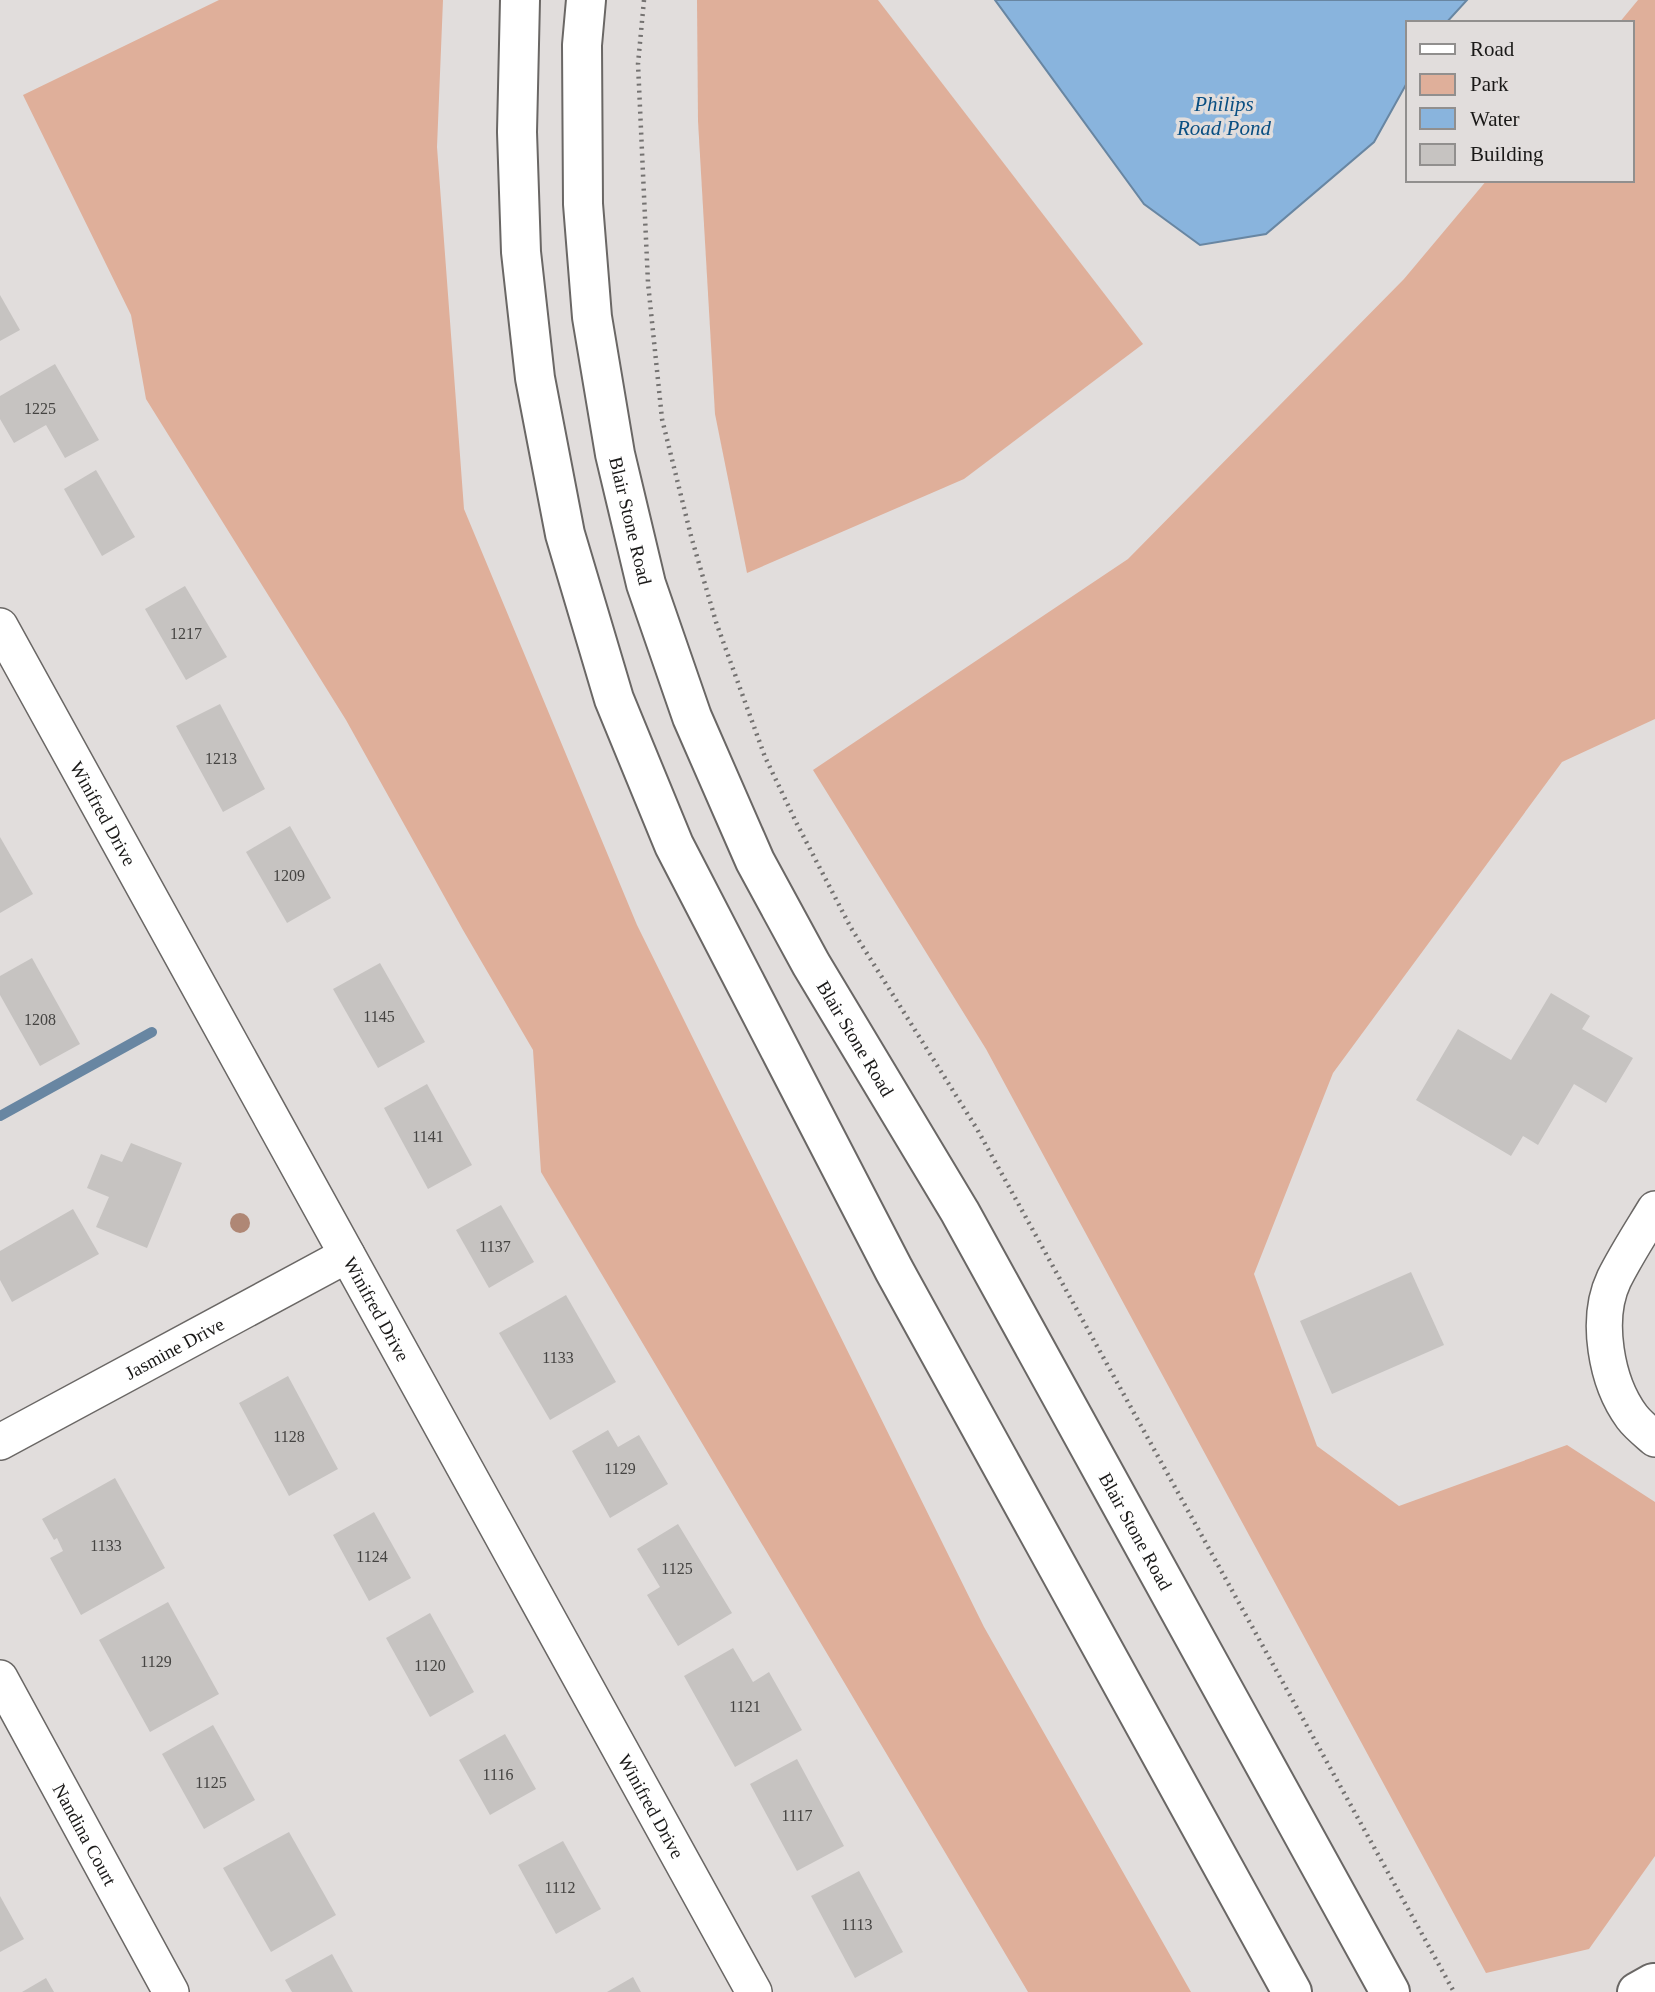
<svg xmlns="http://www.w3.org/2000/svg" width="1655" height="1992" font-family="Georgia,serif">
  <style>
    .green { fill: #dfaf9a }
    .water { fill: #89b4dd; stroke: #6886a2; stroke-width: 2 }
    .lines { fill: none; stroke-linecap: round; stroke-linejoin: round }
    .stream { stroke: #6886a2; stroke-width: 10 }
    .building { fill: #c6c3c1 }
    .street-casing { stroke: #6a6765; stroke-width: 38 }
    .secondary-casing { stroke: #6a6765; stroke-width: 42 }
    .primary-casing { stroke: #6a6765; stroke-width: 42 }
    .path { stroke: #747271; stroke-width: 4.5; stroke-dasharray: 2 5; stroke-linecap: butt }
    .street { stroke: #fff; stroke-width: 35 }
    .secondary { stroke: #fff; stroke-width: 38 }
    .primary { stroke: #fff; stroke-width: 38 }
    .tree { fill: #af8775 }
    .labels { text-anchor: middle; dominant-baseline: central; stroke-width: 7; stroke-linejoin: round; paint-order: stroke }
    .number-label { font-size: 16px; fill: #454442 }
    .street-label { font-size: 19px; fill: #1a1918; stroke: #e1dddc }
    .water-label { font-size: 21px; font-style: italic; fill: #0a4f82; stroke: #e1dddc }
  </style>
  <rect width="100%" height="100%" fill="#e1dddc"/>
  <g class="green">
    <path d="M219,0H443L437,147L464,509L637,925L984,1627L1191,1992H1028L541,1172L533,1050L463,930L346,720L146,399L131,315L23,95Z"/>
    <path d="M697,0H878L1143,344L964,479L747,573L715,414L698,121Z"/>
    <path d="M1638,0H1655V719L1562,762L1333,1073L1254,1274L1317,1446L1399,1506L1567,1445L1655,1502V1856L1589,1949L1486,1973L986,1049L813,770L1128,559L1404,279L1487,180H1632V23H1619Z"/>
  </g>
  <path class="water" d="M995,0H1467L1446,23H1408V81L1374,142L1266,234L1200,245L1144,204Z"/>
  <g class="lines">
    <path class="stream" d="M0,1116L152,1032"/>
  </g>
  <g class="building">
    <path d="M0,295L20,330L0,341Z"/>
    <path d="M55,364L99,440L65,458L46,425L14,443L0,419V396Z"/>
    <path d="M96,470L135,537L102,556L64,489Z"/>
    <path d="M185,586L227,657L186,680L145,609Z"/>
    <path d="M220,704L265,789L223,812L176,726Z"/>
    <path d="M290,826L331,898L287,923L246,852Z"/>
    <path d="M0,837L33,894L0,913Z"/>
    <path d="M32,958L80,1044L40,1066L0,995V976Z"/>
    <path d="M380,963L425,1042L378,1068L333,989Z"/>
    <path d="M1551,993L1590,1016L1582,1029L1633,1058L1606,1103L1574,1084L1538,1145L1523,1136L1511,1156L1416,1100L1458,1029L1511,1060Z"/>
    <path d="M427,1084L472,1165L428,1189L384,1108Z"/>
    <path d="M131,1143L182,1163L147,1248L96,1227L109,1197L87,1188L101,1154L122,1162Z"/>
    <path d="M501,1205L534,1262L489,1288L456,1230Z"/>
    <path d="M73,1209L99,1254L12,1302L0,1280V1251Z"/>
    <path d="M1411,1272L1444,1345L1332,1394L1300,1321Z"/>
    <path d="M566,1295L616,1382L550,1420L499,1333Z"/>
    <path d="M288,1376L338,1469L289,1496L239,1403Z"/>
    <path d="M608,1430L618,1447L639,1435L668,1484L610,1518L572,1451Z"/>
    <path d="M115,1478L165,1568L81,1615L50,1558L63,1551L57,1538L54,1540L42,1519Z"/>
    <path d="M374,1512L411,1578L369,1601L333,1535Z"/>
    <path d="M678,1524L732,1613L678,1646L647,1595L660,1587L637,1549Z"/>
    <path d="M168,1602L219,1694L150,1732L99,1640Z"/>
    <path d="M430,1613L474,1692L430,1717L386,1638Z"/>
    <path d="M733,1648L753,1682L769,1672L802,1730L735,1767L684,1676Z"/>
    <path d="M213,1725L255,1800L204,1829L162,1754Z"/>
    <path d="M505,1734L536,1789L490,1815L459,1760Z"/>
    <path d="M797,1759L844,1846L797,1871L750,1784Z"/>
    <path d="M289,1832L336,1915L271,1952L223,1868Z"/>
    <path d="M563,1841L601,1909L556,1934L518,1865Z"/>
    <path d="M859,1871L903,1952L855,1978L811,1896Z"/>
    <path d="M0,1896L24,1939L0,1952Z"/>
    <path d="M332,1954L353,1992H292L285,1980Z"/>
    <path d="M633,1977L641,1992H607Z"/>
    <path d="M46,1978L54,1992H22Z"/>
  </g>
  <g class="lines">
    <g class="street-casing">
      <g id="street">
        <path id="s1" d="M0,626L754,1992"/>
        <path d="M1655,1209C1641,1232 1626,1255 1614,1279C1595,1319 1606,1382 1632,1417C1638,1425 1647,1432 1655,1439"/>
        <path id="s2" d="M0,1442L347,1255"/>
        <path id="s3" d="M0,1678L171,1992"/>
      </g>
    </g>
    <g class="secondary-casing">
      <g id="secondary">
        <path d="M520,0L517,132L521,252L535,378L565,534L614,699L674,845L894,1270L1292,1992"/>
        <path id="s4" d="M586,0L582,45L583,204L592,317L615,454L646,584L692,717L755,861L811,964L960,1212L1390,1992"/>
      </g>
    </g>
    <g class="primary-casing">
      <path id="primary" d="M1637,1992L1653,1983"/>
    </g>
    <path class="path" d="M644,0L638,64L648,283L662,419L691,536L716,622L765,757L797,824L851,928L977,1129L1454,1992"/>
    <use href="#street" class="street"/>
    <use href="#secondary" class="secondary"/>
    <use href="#primary" class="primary"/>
  </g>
  <circle class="tree" cx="240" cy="1223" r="10"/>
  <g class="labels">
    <g class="number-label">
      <text x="40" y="408">1225</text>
      <text x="186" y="633">1217</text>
      <text x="221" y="758">1213</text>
      <text x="289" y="875">1209</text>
      <text x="379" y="1016">1145</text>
      <text x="40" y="1019">1208</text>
      <text x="428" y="1136">1141</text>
      <text x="495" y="1246">1137</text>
      <text x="558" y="1357">1133</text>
      <text x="289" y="1436">1128</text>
      <text x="620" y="1468">1129</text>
      <text x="106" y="1545">1133</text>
      <text x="372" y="1556">1124</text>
      <text x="677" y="1568">1125</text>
      <text x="156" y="1661">1129</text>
      <text x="430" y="1665">1120</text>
      <text x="745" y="1706">1121</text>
      <text x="498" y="1774">1116</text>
      <text x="211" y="1782">1125</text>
      <text x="797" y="1815">1117</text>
      <text x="560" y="1887">1112</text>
      <text x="857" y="1924">1113</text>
    </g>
    <g class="street-label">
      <text stroke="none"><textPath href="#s4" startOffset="525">Blair Stone Road</textPath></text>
      <text stroke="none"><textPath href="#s1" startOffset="214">Winifred Drive</textPath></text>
      <text stroke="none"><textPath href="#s4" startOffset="1092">Blair Stone Road</textPath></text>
      <text stroke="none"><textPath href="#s1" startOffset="780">Winifred Drive</textPath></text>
      <text stroke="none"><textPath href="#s2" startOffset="198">Jasmine Drive</textPath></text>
      <text stroke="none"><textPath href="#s4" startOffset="1659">Blair Stone Road</textPath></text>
      <text stroke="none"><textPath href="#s1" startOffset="1348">Winifred Drive</textPath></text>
      <text stroke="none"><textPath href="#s3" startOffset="178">Nandina Court</textPath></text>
    </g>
    <g class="water-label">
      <text x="1224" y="104">Philips<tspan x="1224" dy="24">Road Pond</tspan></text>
    </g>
  </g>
  <rect x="1406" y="21" width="228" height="161" fill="#e1dddc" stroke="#918f8e" stroke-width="2"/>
  <rect x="1420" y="44" width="35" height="10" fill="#ffffff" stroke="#918f8e" stroke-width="2"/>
  <text x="1470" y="56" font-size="21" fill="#1a1918">Road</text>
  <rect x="1420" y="74" width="35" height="21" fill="#dfaf9a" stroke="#918f8e" stroke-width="2"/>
  <text x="1470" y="91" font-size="21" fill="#1a1918">Park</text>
  <rect x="1420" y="108" width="35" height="21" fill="#89b4dd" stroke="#918f8e" stroke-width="2"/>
  <text x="1470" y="126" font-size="21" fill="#1a1918">Water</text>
  <rect x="1420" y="144" width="35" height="21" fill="#c6c3c1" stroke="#918f8e" stroke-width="2"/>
  <text x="1470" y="161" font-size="21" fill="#1a1918">Building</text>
</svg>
